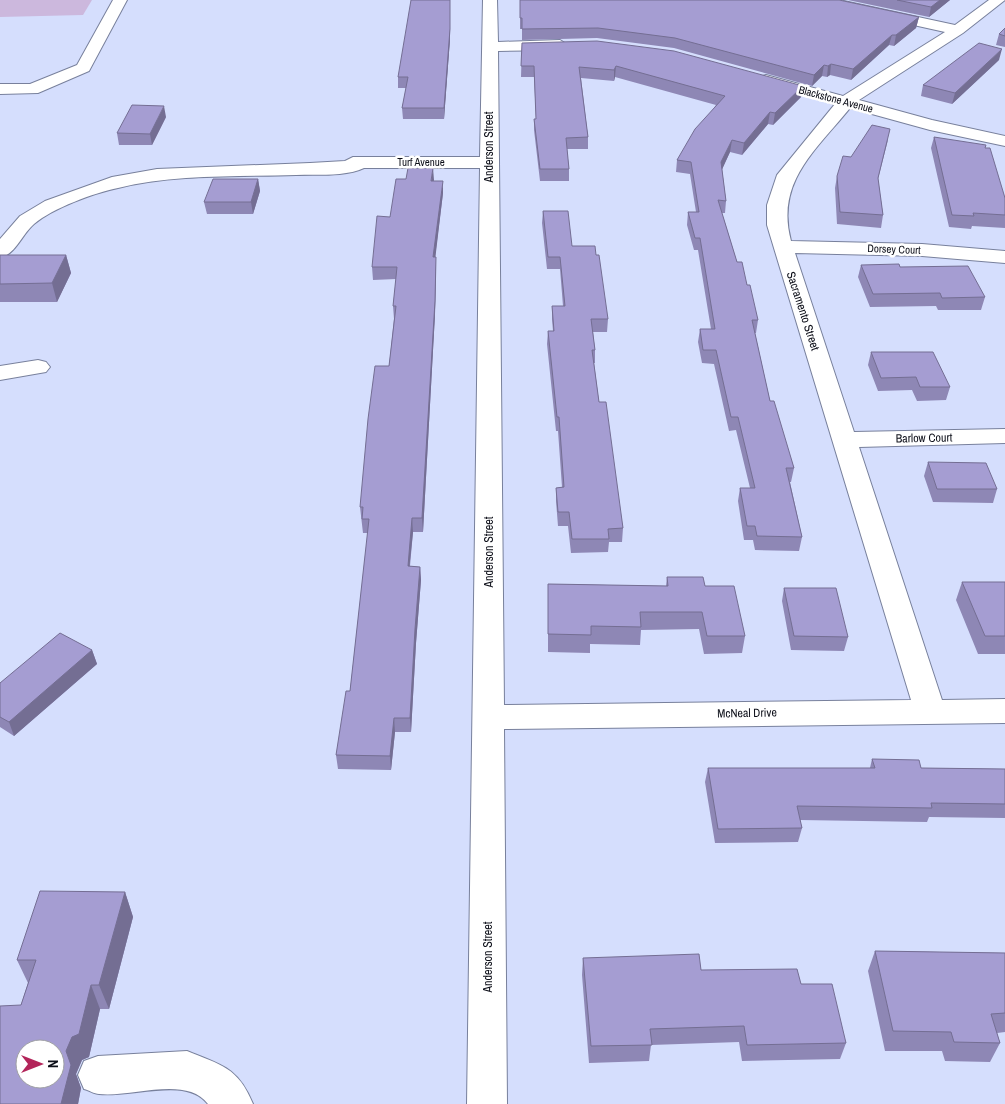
<svg xmlns="http://www.w3.org/2000/svg" width="1005" height="1104" font-family="'Archivo Narrow',sans-serif">
<rect width="100%" height="100%" fill="#d5defd"/>
<!-- green -->
<path fill="#ccb8dd" d="M 0,0 L 92,0 L 83,15 L 0,17 Z"/>
<g fill="none" stroke-linecap="round" stroke-linejoin="round">
<!-- minor casing -->
<g stroke="#78809c" stroke-width="2">
<path id="minor" d="M 113,0 L 127,0 L 89,71 L 38,93 L 0,94 L 0,84 L 30,84 L 77,65 Z
M 483,0 L 497,0 L 498,42 L 560,40 L 568,45 L 560,50 L 498,51 L 504,705 L 911,700 L 767,225 L 767,205 L 777,175 L 835,104 L 760,83 L 758,80 L 760,77 L 766,75 L 843,96 L 945,32 L 819,4 L 812,0 L 839,0 L 955,25 L 989,0 L 1005,0 L 963,33 L 859,100 L 932,120 L 1005,136 L 1005,146 L 930,130 L 850,108 C 816,150 775,182 791,241 L 922,244 L 1005,251 L 1005,263 L 922,256 L 795,253 L 854,432 L 1005,429 L 1005,443 L 859,447 L 942,700 L 1005,699 L 1005,723 L 504,729 L 507,1104 L 467,1104 L 480,168 L 364,168 C 345,177 317,174 296,175 C 237,177 175,174 118,188 C 94,193 53,208 34,224 C 22,234 16,254 0,258 L 0,239 L 20,216 L 45,201 L 112,177 L 157,169 L 310,163 L 345,161 L 353,157 L 480,157 Z
M 38,360 L 46,362 L 50,367 L 46,372 L 0,380 L 0,366 Z
M 187,1051 C 221,1065 238,1067 253,1104 L 208,1104 C 186,1075 131,1098 99,1094 C 94,1094 89,1090 84,1089 L 78,1075 L 84,1061 L 98,1056 Z"/>
</g>
<!-- minor -->
<use href="#minor" fill="#fff" fill-rule="evenodd"/>
</g>
<!-- wall -->
<path fill="#8e87b5" d="M 520,0 L 919,17 L 916,28 L 894,46 L 889,45 L 851,80 L 830,75 L 827,77 L 822,76 L 812,86 L 674,48 L 597,38 L 522,40 L 522,29 L 520,29 Z
M 848,0 L 950,0 L 929,17 Z
M 1005,28 L 1005,47 L 996,45 L 999,34 Z
M 450,39 L 444,119 L 403,119 L 402,108 L 406,88 L 398,88 L 398,77 Z
M 522,43 L 803,86 L 801,97 L 773,125 L 768,124 L 742,155 L 730,152 L 722,169 L 726,201 L 725,213 L 722,213 L 737,262 L 747,285 L 758,320 L 756,333 L 755,333 L 770,401 L 794,468 L 791,482 L 790,482 L 802,537 L 799,551 L 755,550 L 753,540 L 744,540 L 738,501 L 740,488 L 750,488 L 736,430 L 729,431 L 714,364 L 702,363 L 698,342 L 700,329 L 711,329 L 698,250 L 694,250 L 687,225 L 688,212 L 696,212 L 690,174 L 676,172 L 677,160 L 716,105 L 615,77 L 614,81 L 581,78 L 588,137 L 588,149 L 567,149 L 569,169 L 569,181 L 540,181 L 534,130 L 534,119 L 536,119 L 534,77 L 521,77 Z
M 999,60 L 952,104 L 921,96 L 923,85 Z
M 166,117 L 152,145 L 119,145 L 117,133 Z
M 934,137 L 985,148 L 1005,198 L 1005,228 L 972,226 L 971,229 L 949,227 L 931,148 Z
M 888,140 L 878,179 L 883,215 L 881,228 L 837,224 L 835,188 L 837,176 L 851,157 Z
M 258,179 L 260,191 L 253,214 L 207,214 L 204,202 Z
M 434,181 L 443,193 L 435,257 L 436,269 L 435,314 L 423,532 L 413,532 L 410,566 L 420,567 L 421,580 L 416,643 L 411,732 L 395,732 L 391,770 L 338,769 L 336,755 L 350,691 L 368,533 L 363,533 L 360,507 L 389,366 L 394,319 L 393,306 L 396,279 L 373,280 L 372,267 L 390,217 Z
M 543,211 L 572,246 L 608,319 L 607,332 L 593,332 L 595,350 L 595,363 L 594,363 L 599,402 L 623,528 L 622,542 L 609,542 L 608,552 L 571,553 L 568,526 L 558,526 L 556,501 L 556,488 L 562,487 L 558,431 L 556,431 L 547,344 L 548,331 L 553,331 L 552,319 L 552,306 L 563,306 L 560,269 L 547,269 L 542,223 Z
M 0,255 L 66,255 L 71,273 L 57,302 L 0,302 Z
M 861,265 L 900,267 L 985,297 L 981,310 L 938,310 L 936,306 L 870,307 L 858,277 Z
M 871,352 L 950,387 L 946,400 L 917,401 L 912,390 L 878,391 L 868,365 Z
M 928,462 L 997,489 L 993,503 L 933,502 L 924,476 Z
M 667,577 L 705,586 L 745,636 L 742,653 L 704,654 L 699,629 L 641,630 L 640,645 L 590,644 L 590,653 L 548,652 L 548,584 L 666,586 Z
M 962,582 L 1005,582 L 1005,654 L 978,654 L 956,600 Z
M 784,588 L 848,637 L 844,651 L 791,650 L 782,601 Z
M 92,650 L 97,664 L 14,736 L 0,727 L 0,683 Z
M 872,759 L 921,768 L 1005,769 L 1005,818 L 929,817 L 927,822 L 800,820 L 802,828 L 798,842 L 715,843 L 705,782 L 708,768 L 870,768 Z
M 125,892 L 133,917 L 109,1009 L 100,1009 L 89,1057 L 82,1060 L 76,1074 L 81,1088 L 78,1104 L 0,1104 L 21,1005 L 28,983 L 17,960 Z
M 875,951 L 1005,953 L 1005,1032 L 997,1033 L 1000,1043 L 990,1062 L 945,1061 L 942,1051 L 885,1051 L 868,971 Z
M 583,958 L 701,970 L 801,984 L 846,1043 L 840,1059 L 742,1061 L 739,1042 L 651,1045 L 649,1061 L 589,1063 L 582,975 Z"/>
<!-- shaded-wall -->
<path fill="#746e93" d="M 450,0 L 450,39 L 444,119 L 444,108 Z
M 940,0 L 950,0 L 929,17 L 931,7 Z
M 919,17 L 916,28 L 894,46 L 896,35 Z
M 892,35 L 889,45 L 851,80 L 853,69 Z
M 1002,49 L 999,60 L 952,104 L 955,93 Z
M 831,64 L 830,75 L 827,77 L 828,66 Z
M 824,65 L 822,76 L 812,86 L 814,75 Z
M 616,66 L 615,77 L 614,81 L 614,70 Z
M 803,86 L 801,97 L 773,125 L 775,113 Z
M 164,106 L 166,117 L 152,145 L 150,134 Z
M 770,112 L 768,124 L 742,155 L 744,143 Z
M 732,140 L 730,152 L 720,174 L 721,162 Z
M 433,168 L 434,180 L 432,193 L 431,181 Z
M 258,179 L 260,191 L 253,214 L 251,202 Z
M 443,181 L 443,193 L 434,269 L 433,257 Z
M 66,255 L 71,273 L 57,302 L 52,283 Z
M 436,257 L 435,314 L 423,532 L 422,518 Z
M 412,518 L 413,532 L 408,580 L 408,566 Z
M 420,567 L 421,580 L 416,643 L 411,732 L 410,718 L 415,629 Z
M 92,650 L 97,664 L 14,736 L 9,722 Z
M 394,718 L 395,732 L 391,770 L 390,756 Z
M 125,892 L 133,917 L 109,1009 L 99,985 Z
M 91,985 L 100,1009 L 89,1057 L 82,1060 L 76,1074 L 81,1088 L 78,1104 L 61,1104 L 66,1051 Z"/>
<!-- building -->
<path fill="#a59dd2" stroke="#746e93" fill-rule="evenodd" d="M 411,0 L 450,0 L 450,29 L 444,108 L 402,108 L 408,77 L 398,77 Z
M 520,0 L 839,0 L 919,17 L 896,35 L 892,35 L 853,69 L 831,64 L 828,66 L 824,65 L 814,75 L 675,38 L 598,28 L 522,29 L 522,18 L 520,18 Z
M 897,0 L 940,0 L 931,7 Z
M 1005,28 L 1005,36 L 999,34 Z
M 597,41 L 674,51 L 803,86 L 775,113 L 770,112 L 744,143 L 732,140 L 721,162 L 726,201 L 718,200 L 737,262 L 742,262 L 747,285 L 750,285 L 758,320 L 752,320 L 770,401 L 774,401 L 794,468 L 786,468 L 802,537 L 757,536 L 755,526 L 747,526 L 740,488 L 755,488 L 738,417 L 731,417 L 716,350 L 703,350 L 700,329 L 715,329 L 700,238 L 695,238 L 688,212 L 699,212 L 691,162 L 677,160 L 695,129 L 725,96 L 616,66 L 614,70 L 579,67 L 588,137 L 566,138 L 569,169 L 540,169 L 534,119 L 536,119 L 534,66 L 521,66 L 522,43 Z
M 979,43 L 1002,49 L 955,93 L 923,85 Z
M 132,105 L 164,106 L 150,134 L 117,133 Z
M 872,125 L 890,129 L 878,178 L 883,215 L 840,212 L 837,176 L 843,156 L 851,157 Z
M 934,137 L 986,145 L 985,148 L 990,148 L 1005,198 L 1005,215 L 973,213 L 974,216 L 952,215 Z
M 408,168 L 433,168 L 431,181 L 443,181 L 433,257 L 436,257 L 435,301 L 422,518 L 412,518 L 408,566 L 420,567 L 415,629 L 410,718 L 394,718 L 390,756 L 336,755 L 346,691 L 350,691 L 369,519 L 362,519 L 363,507 L 360,507 L 368,419 L 375,366 L 389,366 L 396,306 L 393,306 L 397,267 L 372,267 L 377,216 L 390,217 L 396,179 L 406,179 Z
M 213,179 L 258,179 L 251,202 L 204,202 Z
M 543,211 L 568,211 L 572,246 L 595,246 L 596,255 L 599,255 L 608,319 L 591,319 L 595,350 L 592,350 L 599,402 L 606,402 L 623,528 L 608,529 L 609,539 L 572,539 L 569,512 L 558,512 L 556,488 L 564,487 L 559,417 L 557,417 L 548,331 L 554,331 L 552,306 L 565,306 L 560,257 L 548,257 Z
M 0,255 L 66,255 L 52,283 L 0,284 Z
M 899,264 L 900,267 L 968,266 L 985,297 L 942,298 L 940,293 L 873,294 L 861,265 Z
M 871,352 L 933,352 L 950,387 L 920,387 L 916,377 L 881,378 Z
M 928,462 L 986,463 L 997,489 L 937,489 Z
M 667,577 L 703,577 L 705,586 L 734,586 L 745,636 L 707,636 L 702,612 L 640,612 L 641,627 L 591,626 L 591,635 L 548,634 L 548,584 L 668,586 Z
M 962,582 L 1005,582 L 1005,636 L 985,636 Z
M 784,588 L 836,588 L 848,637 L 794,636 Z
M 60,633 L 92,650 L 9,722 L 0,717 L 0,683 Z
M 872,759 L 919,760 L 921,768 L 1005,769 L 1005,804 L 931,803 L 932,808 L 797,806 L 802,828 L 718,829 L 708,768 L 875,768 Z
M 40,891 L 125,892 L 99,985 L 91,985 L 79,1034 L 72,1037 L 66,1051 L 71,1065 L 61,1104 L 0,1104 L 0,1006 L 21,1005 L 36,960 L 17,960 ZM 25,1049 L 55,1049 L 55,1079 L 25,1079 Z
M 875,951 L 1005,953 L 1005,1013 L 991,1014 L 1000,1043 L 954,1042 L 951,1032 L 893,1031 Z
M 699,954 L 701,970 L 797,969 L 801,984 L 832,984 L 846,1043 L 747,1045 L 744,1026 L 650,1029 L 652,1045 L 591,1046 L 583,958 Z"/>
<g text-anchor="middle" dominant-baseline="central" stroke-width="5" stroke-linejoin="round" paint-order="stroke">
<!-- far-street labels -->
<g font-size="11" fill="#0d0f19" stroke="#fff">
<text transform="translate(836 99) rotate(15)">Blackstone Avenue</text>
<text x="421" y="162">Turf Avenue</text>
<text transform="translate(894 249) rotate(2)">Dorsey Court</text>
</g>
<!-- street labels -->
<g font-size="12" fill="#0d0f19" stroke="#fff">
<text transform="translate(489 147) rotate(-90)">Anderson Street</text>
<text transform="translate(803 311) rotate(72)">Sacramento Street</text>
<text transform="translate(924 438) rotate(-1)">Barlow Court</text>
<text transform="translate(489 552) rotate(-90)">Anderson Street</text>
<text transform="translate(747 713) rotate(-1)">McNeal Drive</text>
<text transform="translate(488 957) rotate(-90)">Anderson Street</text>
</g>
</g>
<!-- north arrow -->
<g transform="translate(40 1064) rotate(90)"><circle r="24" fill="#ffffff" stroke="#9e9fa3"/>
<path d="M0-4L9 19L0 12L-9 19Z" fill="#b3255a"/>
<text y="-8" font-size="14" font-weight="bold" text-anchor="middle" fill="#0d0f19">N</text>
</g>
</svg>
